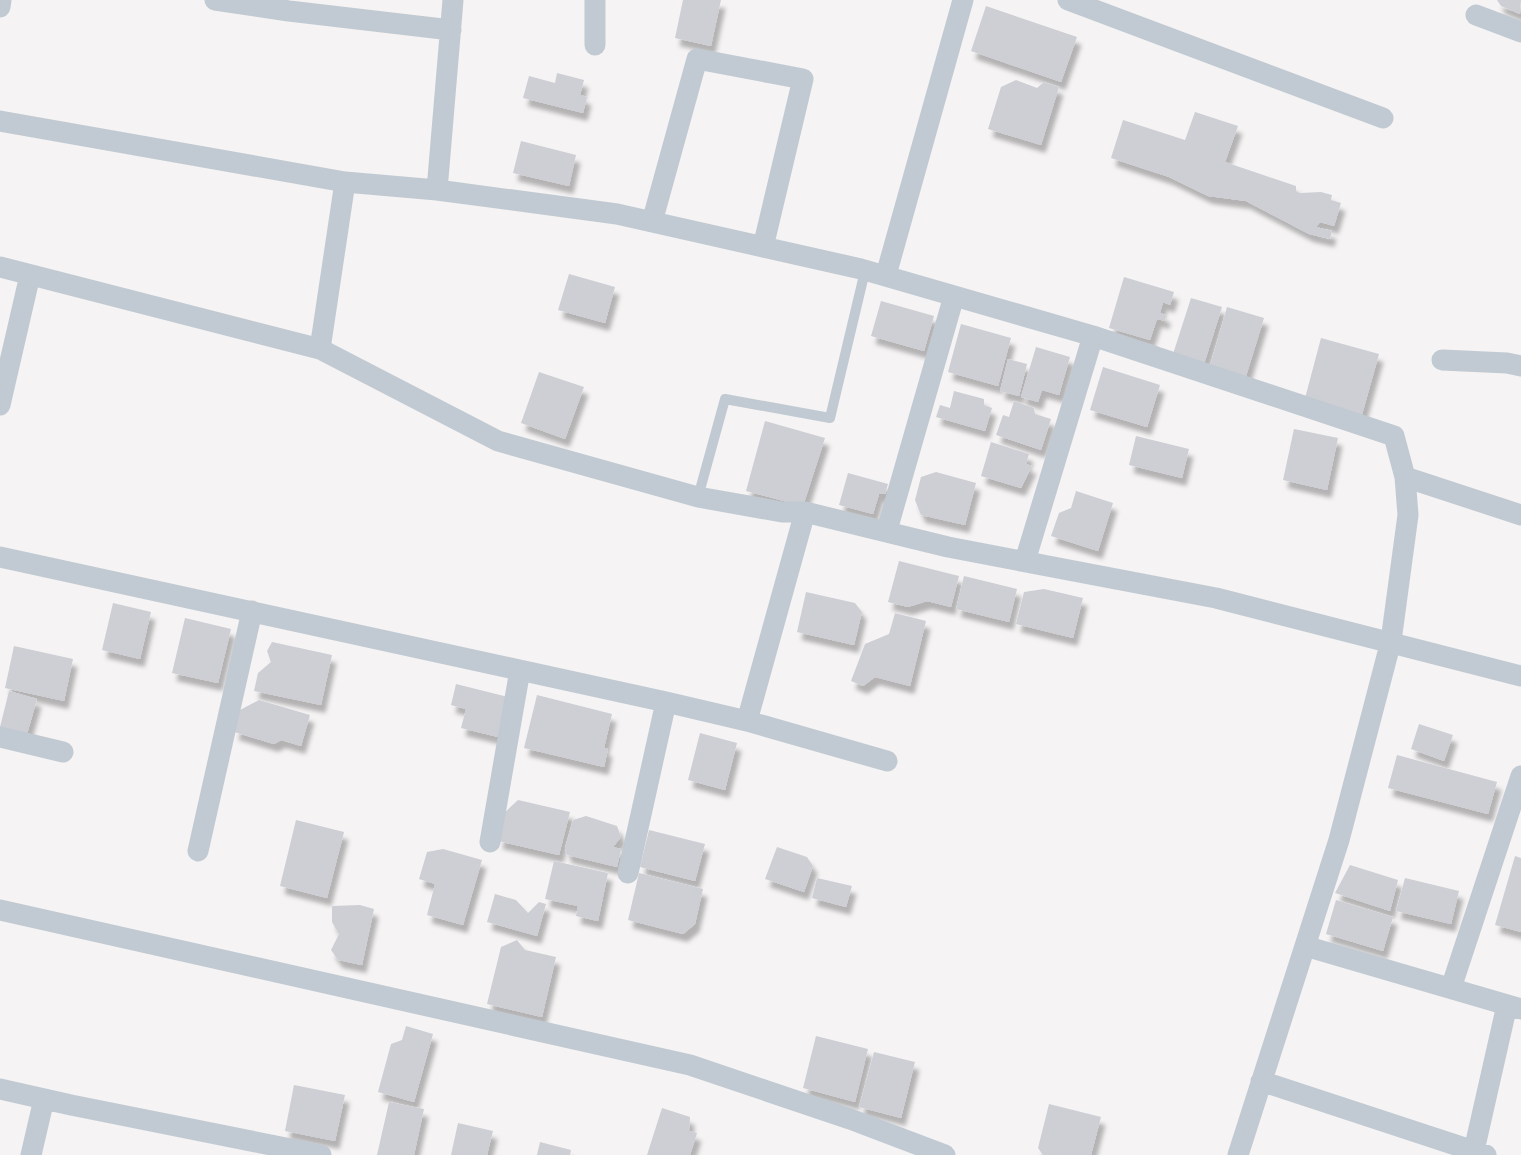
<svg xmlns="http://www.w3.org/2000/svg" width="1521" height="1155" font-family="'DM Sans',sans-serif">
<defs>
<filter id="shadow"><feDropShadow dx="4.5" dy="8" stdDeviation="2" flood-color="#0004"/></filter>
</defs>
<rect width="100%" height="100%" fill="#f5f3f3"/>
<!-- building -->
<path fill="#cdcfd5" filter="url(#shadow)" d="M 683,0 L 721,0 L 711,46 L 675,38 Z
M 1497,0 L 1521,0 L 1520,14 L 1501,6 Z
M 986,6 L 1077,37 L 1061,82 L 971,51 Z
M 557,73 L 584,80 L 580,95 L 587,97 L 583,113 L 523,98 L 529,76 L 555,83 Z
M 1016,80 L 1037,88 L 1044,82 L 1059,87 L 1041,145 L 988,129 L 1001,87 Z
M 1195,112 L 1238,126 L 1225,162 L 1296,186 L 1296,191 L 1300,193 L 1321,192 L 1332,195 L 1331,200 L 1341,203 L 1334,226 L 1320,222 L 1316,227 L 1332,231 L 1330,239 L 1309,234 L 1246,201 L 1208,196 L 1169,177 L 1111,158 L 1123,120 L 1185,140 Z
M 521,141 L 576,155 L 569,186 L 513,173 Z
M 569,274 L 615,287 L 605,323 L 558,310 Z
M 1124,277 L 1174,292 L 1170,305 L 1163,302 L 1160,313 L 1166,315 L 1165,321 L 1157,319 L 1150,340 L 1109,328 Z
M 1191,298 L 1222,307 L 1204,364 L 1173,354 Z
M 881,301 L 934,316 L 924,351 L 871,336 Z
M 1227,307 L 1264,318 L 1246,376 L 1210,366 Z
M 961,324 L 1011,338 L 998,386 L 948,372 Z
M 1321,338 L 1379,354 L 1361,418 L 1304,402 Z
M 1036,347 L 1070,357 L 1059,395 L 1042,390 L 1038,402 L 1021,397 Z
M 1008,359 L 1027,364 L 1019,396 L 1000,391 Z
M 1103,367 L 1160,385 L 1147,427 L 1090,410 Z
M 539,372 L 584,387 L 565,439 L 521,423 Z
M 954,391 L 984,399 L 984,405 L 992,408 L 985,431 L 936,417 L 940,405 L 950,408 Z
M 1014,401 L 1034,408 L 1035,414 L 1051,419 L 1041,450 L 996,435 L 1003,415 L 1009,417 Z
M 765,421 L 825,438 L 803,506 L 746,491 Z
M 1294,429 L 1338,438 L 1327,490 L 1283,480 Z
M 1136,436 L 1189,449 L 1182,478 L 1129,465 Z
M 991,442 L 1029,454 L 1026,464 L 1032,466 L 1021,488 L 981,476 Z
M 936,472 L 976,483 L 965,525 L 921,515 L 915,500 L 921,477 Z
M 848,473 L 888,484 L 885,494 L 879,494 L 873,514 L 839,505 Z
M 1076,491 L 1113,503 L 1098,551 L 1051,536 L 1059,513 L 1071,508 Z
M 899,561 L 959,576 L 951,607 L 927,601 L 908,607 L 888,602 Z
M 964,576 L 1017,589 L 1009,622 L 956,609 Z
M 1044,589 L 1083,598 L 1073,638 L 1016,624 L 1024,592 Z
M 806,592 L 855,603 L 862,612 L 854,645 L 797,632 Z
M 113,603 L 151,612 L 140,659 L 102,650 Z
M 895,613 L 926,621 L 910,686 L 875,677 L 863,686 L 851,681 L 865,644 L 889,634 Z
M 185,618 L 231,629 L 218,683 L 172,673 Z
M 272,642 L 332,655 L 321,705 L 254,691 L 258,673 L 271,662 L 267,651 Z
M 14,646 L 73,659 L 64,701 L 5,688 Z
M 456,684 L 508,697 L 498,737 L 461,728 L 466,709 L 451,705 Z
M 9,691 L 37,699 L 27,734 L 0,727 Z
M 537,695 L 612,714 L 604,748 L 608,749 L 604,767 L 524,748 Z
M 259,700 L 310,715 L 301,746 L 281,740 L 274,744 L 234,732 L 240,710 Z
M 1419,724 L 1453,735 L 1444,761 L 1411,749 Z
M 700,733 L 737,743 L 725,790 L 688,780 Z
M 1397,755 L 1497,782 L 1488,814 L 1388,788 Z
M 518,800 L 570,812 L 559,855 L 498,841 L 504,813 Z
M 586,816 L 617,826 L 621,837 L 613,847 L 621,849 L 617,867 L 567,855 L 565,848 L 573,820 Z
M 296,820 L 344,832 L 327,898 L 280,886 Z
M 649,830 L 705,844 L 695,881 L 640,867 Z
M 777,847 L 807,857 L 813,866 L 804,892 L 765,879 Z
M 443,849 L 482,860 L 463,925 L 427,915 L 435,884 L 419,879 L 427,852 Z
M 1515,856 L 1521,858 L 1521,932 L 1495,925 Z
M 554,861 L 608,873 L 598,921 L 576,916 L 578,906 L 545,899 Z
M 1350,865 L 1398,880 L 1390,911 L 1335,893 Z
M 639,873 L 703,889 L 695,924 L 683,934 L 628,920 Z
M 817,878 L 852,886 L 846,907 L 812,898 Z
M 1405,878 L 1459,891 L 1451,924 L 1396,911 Z
M 495,894 L 516,900 L 528,913 L 539,902 L 546,904 L 537,936 L 487,922 Z
M 1336,900 L 1393,917 L 1383,951 L 1326,934 Z
M 360,905 L 374,909 L 362,965 L 338,960 L 331,950 L 339,934 L 332,922 L 332,906 Z
M 517,940 L 525,950 L 556,957 L 542,1017 L 487,1004 L 501,947 Z
M 406,1026 L 433,1034 L 414,1102 L 378,1092 L 391,1044 L 402,1040 Z
M 816,1036 L 868,1049 L 855,1102 L 803,1088 Z
M 874,1052 L 915,1062 L 901,1118 L 859,1107 Z
M 294,1085 L 345,1095 L 335,1141 L 285,1131 Z
M 389,1102 L 424,1109 L 414,1155 L 377,1155 Z
M 1049,1104 L 1101,1117 L 1091,1155 L 1043,1155 L 1038,1148 Z
M 662,1108 L 690,1117 L 689,1131 L 697,1133 L 690,1155 L 647,1155 Z
M 458,1123 L 493,1131 L 487,1155 L 451,1155 Z
M 540,1142 L 571,1150 L 570,1155 L 537,1155 Z"/>
<g fill="none" stroke-linecap="round" stroke-linejoin="round">
<!-- service -->
<path stroke="#c1cad2" stroke-width="10" d="M 698,497 L 725,399 L 830,418 L 865,271"/>
<!-- minor -->
<path stroke="#c1cad2" stroke-width="21" d="M 215,0 L 289,11 L 451,30
M 1068,0 L 1383,118
M 0,7 L 1,0
M 1476,15 L 1521,32
M 595,45 L 595,0
M 0,121 L 345,182
M 437,190 L 453,0
M 652,222 L 697,59 L 803,79 L 763,247
M 0,267 L 320,349 L 345,182 L 437,190 L 617,214 L 861,269 L 1093,336 L 1394,436 L 1405,477 L 1408,515 L 1391,641 L 1339,840 L 1238,1155
M 886,275 L 963,0
M 320,349 L 498,441 L 698,497 L 782,512 L 805,512 L 948,547 L 1216,598 L 1521,676
M 1442,360 L 1507,363 L 1521,366
M 0,405 L 30,275
M 1405,477 L 1521,515
M 887,530 L 954,296
M 0,557 L 666,702 L 747,721 L 887,761
M 1025,561 L 1093,336
M 747,721 L 805,512
M 0,737 L 63,752
M 490,842 L 520,670
M 198,851 L 252,611
M 628,873 L 666,702
M 0,910 L 690,1065 L 850,1119 L 945,1155
M 1305,946 L 1521,1009
M 1451,988 L 1521,776
M 1261,1081 L 1486,1155
M 0,1089 L 71,1105 L 321,1155
M 31,1155 L 44,1099
M 1473,1155 L 1507,1005"/>
</g>
</svg>
